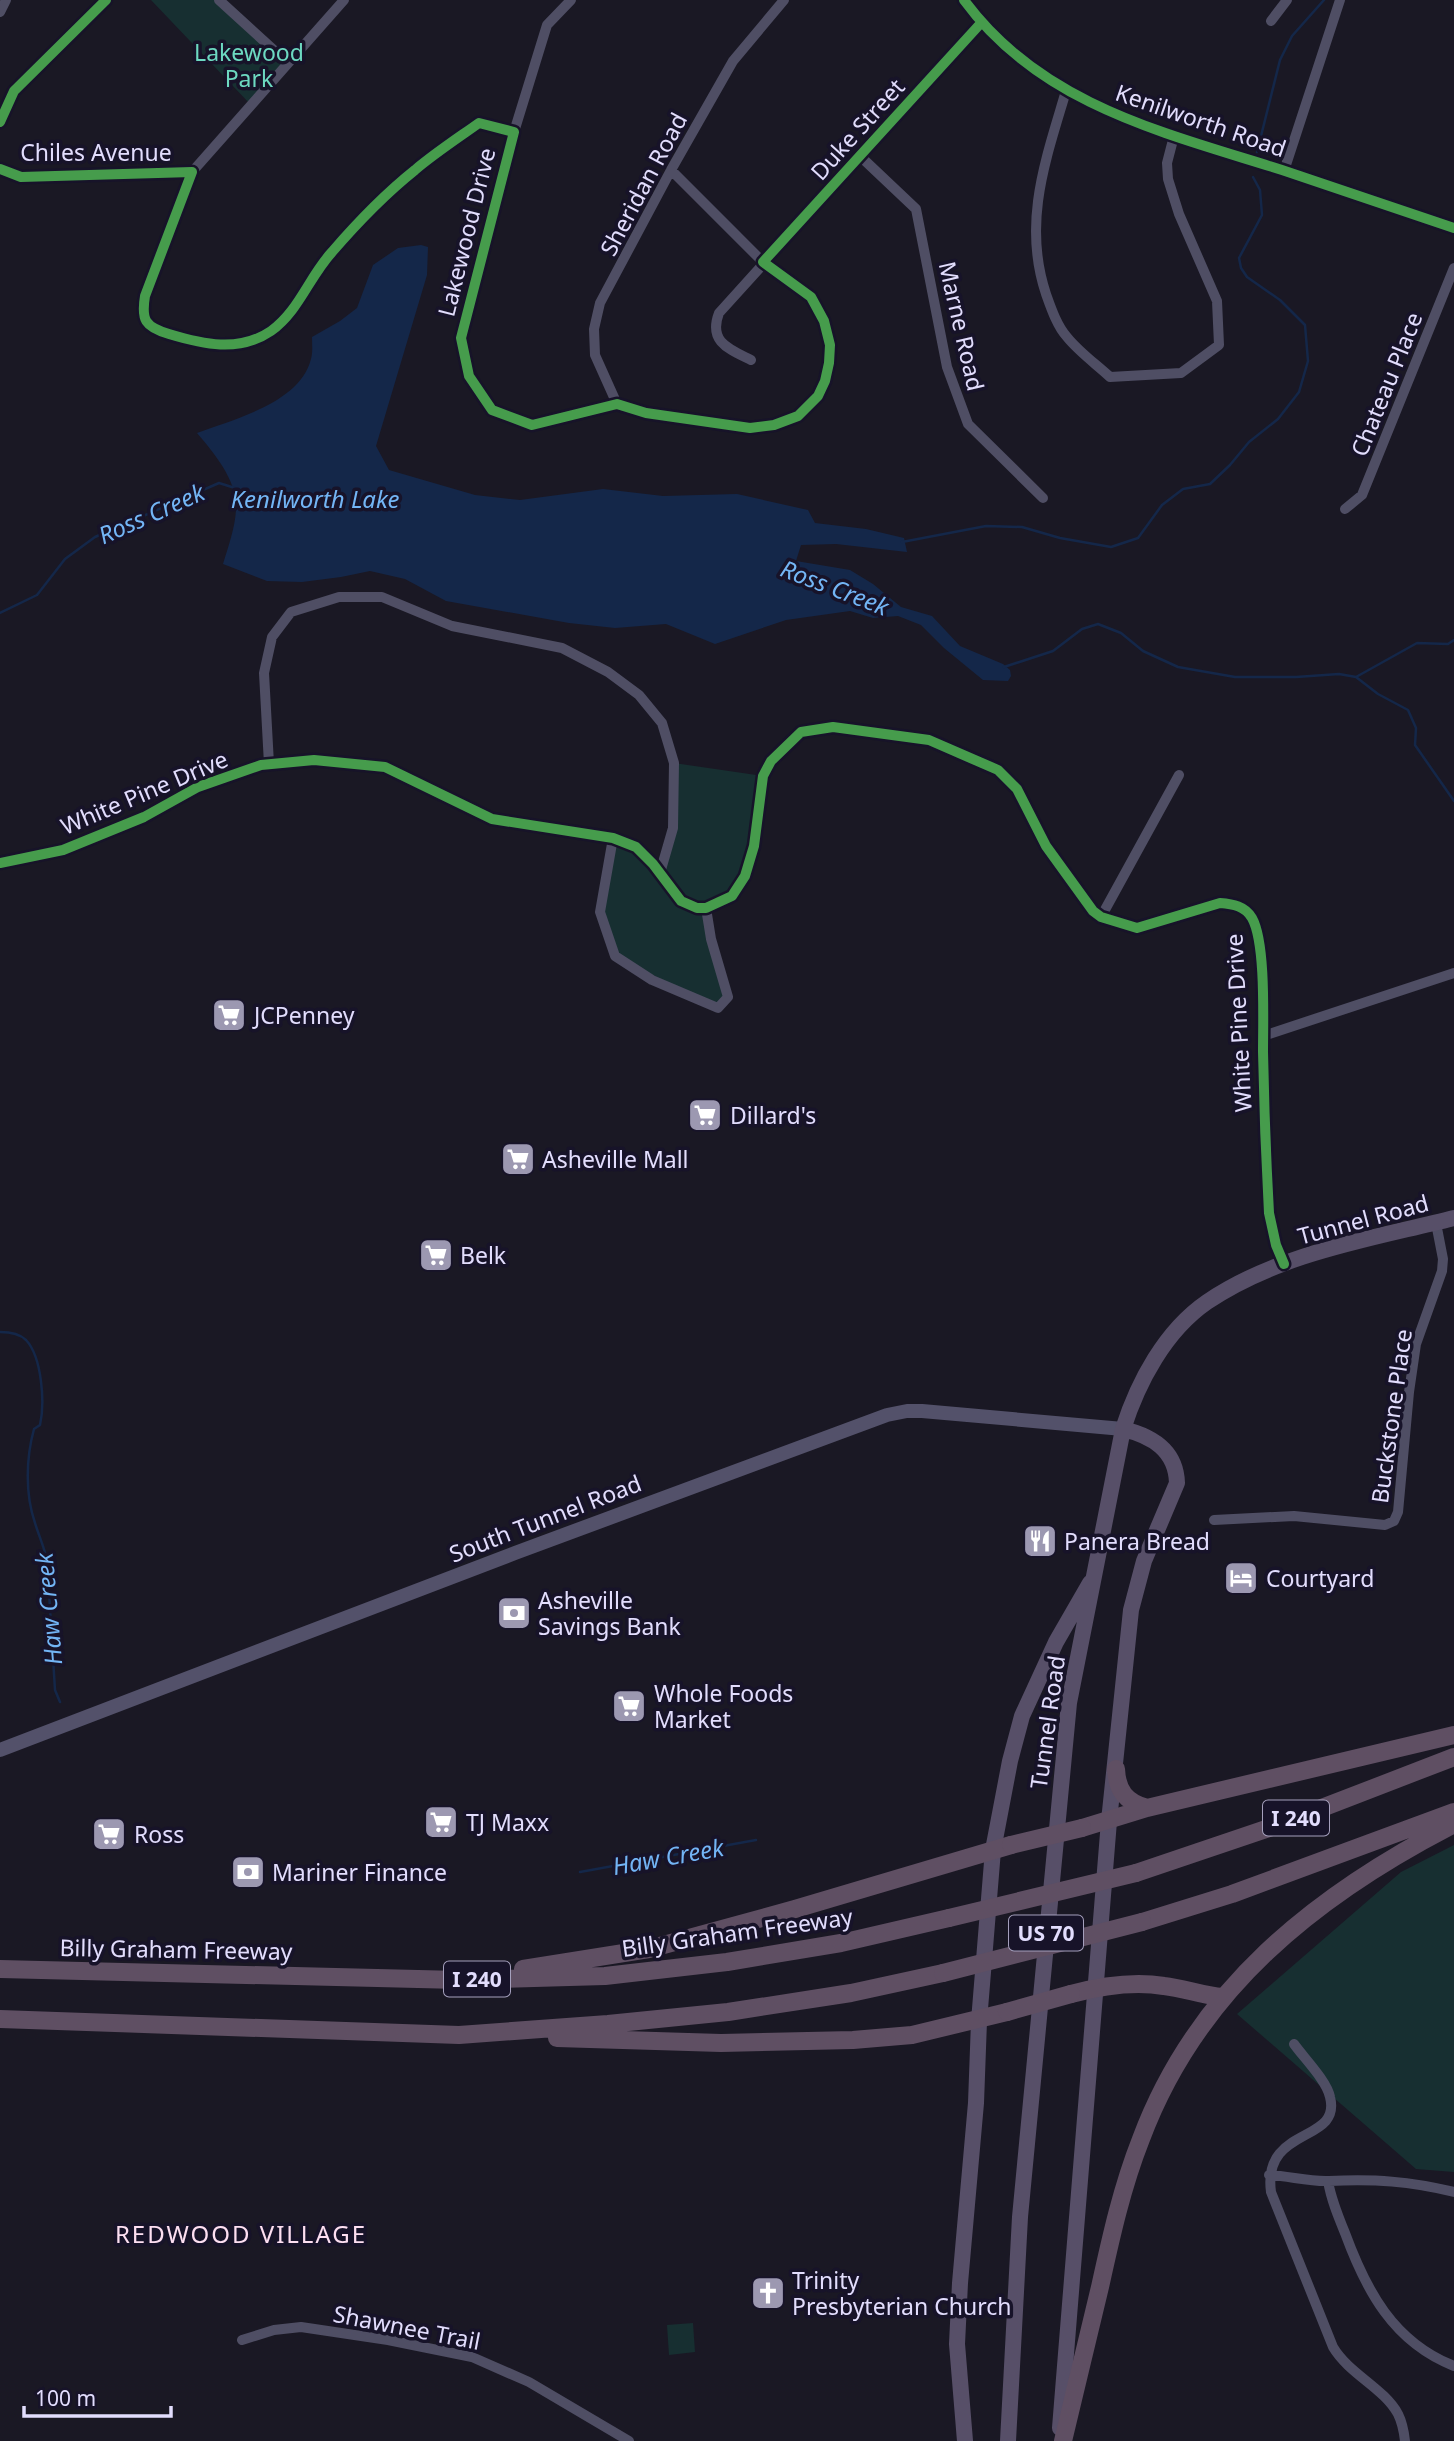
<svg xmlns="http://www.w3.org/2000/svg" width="1454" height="2441" font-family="'Noto Sans',sans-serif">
<rect width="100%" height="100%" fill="#1a1824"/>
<!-- green -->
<path fill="#172f31" d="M 151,0 L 219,0 L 288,63 L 251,105 Z
M 674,763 L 763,776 L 754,846 L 732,896 L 706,909 L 728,997 L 718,1008 L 615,956 L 600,912 L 613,838 L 636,847 L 659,873 L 673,828 Z
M 1454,1845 L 1454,2172 L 1416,2169 L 1237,2014 L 1401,1872 Z
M 693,2323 L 695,2352 L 669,2355 L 667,2325 Z"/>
<!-- water -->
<path fill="#142749" d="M 421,245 L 428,247 L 427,275 L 376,446 L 389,470 L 475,495 L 520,500 L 603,489 L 663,496 L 737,494 L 808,510 L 815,523 L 866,529 L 904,538 L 907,552 L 836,544 L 801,545 L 796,561 L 850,570 L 873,584 L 901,607 L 932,616 L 960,646 L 1003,664 L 1010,670 L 1011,676 L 1008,681 L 983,680 L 944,648 L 921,625 L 898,616 L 873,618 L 850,611 L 786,620 L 715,644 L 666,624 L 615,628 L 569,623 L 446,601 L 405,579 L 370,571 L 341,577 L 302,582 L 267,581 L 223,564 C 228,547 235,528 236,510 C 238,481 214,453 197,433 C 234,419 300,403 311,359 C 313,352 312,344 312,337 L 340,321 L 357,308 L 373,265 L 398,248 Z"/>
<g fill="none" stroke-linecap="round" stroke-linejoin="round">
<!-- stream -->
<path stroke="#142749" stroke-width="2.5" d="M 1257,152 L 1280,60 L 1292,36 L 1324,0
M 902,542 L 986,526 L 1022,527 L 1060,538 L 1111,547 L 1138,538 L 1162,505 L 1183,489 L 1210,484 L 1230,465 L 1249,442 L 1278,419 L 1299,392 L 1308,361 L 1305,325 L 1280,300 L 1247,277 L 1241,268 L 1239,258 L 1262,215 L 1260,190 L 1253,177
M 0,613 L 37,595 L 65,559 L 95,537 L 219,483 L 235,488
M 1004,667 L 1053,651 L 1082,629 L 1098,624 L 1121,633 L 1143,651 L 1178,667 L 1235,677 L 1296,677 L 1339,674 L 1356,677 L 1378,694 L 1408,710 L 1416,728 L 1415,745 L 1454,801
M 1356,677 L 1417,643 L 1448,644 L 1454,640
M 0,1332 C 9,1332 19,1333 26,1340 C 42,1357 45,1403 40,1425 L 34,1429 C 26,1458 25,1494 35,1523 C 39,1536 44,1547 47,1560 L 55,1690 L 60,1702
M 580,1872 L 756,1840"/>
<!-- minor -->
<path stroke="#4f4e64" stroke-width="10" d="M 219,0 L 288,63
M 344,0 L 192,172 L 145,296 C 141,320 145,327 169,334 C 202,344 239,353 271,331 C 299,311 309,277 332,252 C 357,223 385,194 415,170 C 435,153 458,138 479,123 L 514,132
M 571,0 L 547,25 L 514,132 L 461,338 L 469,376 L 492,410 L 532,425 L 617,404
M 0,12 L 6,0
M 1271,21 L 1287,0
M 1066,91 C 1046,159 1022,222 1046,294 C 1051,308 1057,326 1067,337 C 1079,352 1096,364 1110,377 L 1181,373 L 1219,345 L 1217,301 L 1179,214 L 1168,179 L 1167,163 L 1174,136
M 0,122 L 14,91 L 106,0
M 860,156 L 916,209 L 947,367 L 968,424 L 1043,498
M 0,169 L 21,177 L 192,172
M 1284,171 L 1340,0
M 751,360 C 729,349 708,342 719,313 L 981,23
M 617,404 L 646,413 L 750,428 L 774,425 L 798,416 L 818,396 L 829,363 L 830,345 L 824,321 L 811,297 L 763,262 L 671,170
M 617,404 L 595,355 L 594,329 L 600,303 L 671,170 L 733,61 L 784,0
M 1345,509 L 1362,495 L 1454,268
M 269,764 L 264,673 L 272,637 L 291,612 L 339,597 L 382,597 L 452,626 L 562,648 L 608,672 L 639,695 L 662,723 L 674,763 L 673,828 L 660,873
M 613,838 L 600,912 L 615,956 L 652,980 L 718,1008 L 728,997 L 711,939 L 706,908
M 0,863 L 63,850 L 144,817 L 198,787 L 261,765 L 314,760 L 385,767 L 492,819 L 613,838 L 636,847 L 653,864 L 681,901 L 697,908 L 706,908 L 732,896 L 745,876 L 754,846 L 763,776 L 771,761 L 801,732 L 833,727 L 929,740 L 998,770 L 1017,789 L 1046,846 L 1093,911 L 1101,917 L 1137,928 L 1220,903 C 1233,904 1245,906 1252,918 C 1266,943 1263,1021 1263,1052 C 1264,1105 1266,1159 1269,1213 L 1276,1245 L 1284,1264
M 1101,917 L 1179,775
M 1263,1036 L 1454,973
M 1214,1520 L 1294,1516 L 1385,1525 L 1394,1521 L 1398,1512 L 1409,1392 L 1416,1344 L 1442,1271 L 1443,1259 L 1436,1223
M 1294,2044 C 1304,2058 1327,2081 1330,2097 C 1342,2144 1262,2125 1271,2192 L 1333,2347 C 1349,2374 1384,2388 1398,2414 C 1402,2422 1404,2432 1405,2441
M 1269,2175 C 1289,2176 1310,2182 1329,2181 C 1375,2179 1409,2181 1454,2192
M 1328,2181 C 1331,2199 1338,2216 1345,2233 C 1366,2290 1393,2342 1454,2366
M 242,2340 L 274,2330 L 301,2327 L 388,2340 L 472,2357 L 529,2382 L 629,2441"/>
<!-- tertiary -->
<path stroke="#4f4e64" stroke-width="12" d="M 964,0 C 1041,105 1165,133 1282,170 C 1340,189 1397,209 1454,228"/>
<!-- secondary -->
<path stroke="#53516a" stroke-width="14" d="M 0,1750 L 515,1553 L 887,1415 L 907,1411 L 922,1411 L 1123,1429"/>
<!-- primary -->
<path stroke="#574f68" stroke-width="16" d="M 1060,2428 L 1109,1821 L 1131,1610 L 1144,1561 L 1177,1483 C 1176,1450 1152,1436 1123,1429
M 965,2441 L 957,2344 L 960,2283 L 976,2103 L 979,2021 L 993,1850 L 1010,1761 L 1022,1716 L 1056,1642 L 1090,1583
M 1008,2441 L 1020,2217 L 1069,1703 L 1123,1429 C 1138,1382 1165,1331 1207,1302 C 1279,1253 1371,1239 1454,1218"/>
<!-- motorway -->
<path stroke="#5f4f63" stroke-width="18" d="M 1116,1769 C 1117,1791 1126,1802 1147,1808
M 1082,1828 L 1147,1808 L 1454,1735
M 1136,1873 L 1275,1826 L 1454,1757
M 1142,1922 L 1232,1894 L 1454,1812
M 0,1969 L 459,1980 L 605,1976 L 727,1962 L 841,1943 L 949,1918
M 523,1969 L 649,1949 L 795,1909 L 1011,1845
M 1071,1994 C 1101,1986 1133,1981 1164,1986 C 1184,1988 1203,1996 1223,1997
M 0,2019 L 459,2035 L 608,2024 L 728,2012 L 851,1993 L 943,1973
M 557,2038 L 721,2043 L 853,2040 L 912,2035 L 1007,2012
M 1063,2441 C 1075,2390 1088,2338 1100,2287 C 1111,2237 1122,2187 1141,2139 C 1197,1989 1316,1895 1454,1824"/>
<!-- motorway-bridge -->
<path stroke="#5f4f63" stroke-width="18" d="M 1011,1845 L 1082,1828
M 949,1918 L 1136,1873
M 943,1973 L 1142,1922
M 1007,2012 L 1071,1994"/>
<!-- cycleway casing -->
<g stroke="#171329" stroke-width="15">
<path id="cycleway" d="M 964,0 C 1041,105 1165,133 1282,170 C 1340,189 1397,209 1454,228
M 0,122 L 14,91 L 106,0
M 0,169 L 21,177 L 192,172 L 145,296 C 141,320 145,327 169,334 C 202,344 239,353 271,331 C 299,311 309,277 332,252 C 357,223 385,194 415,170 C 435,153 458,138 479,123 L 514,132 L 461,338 L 469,376 L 492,410 L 532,425 L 617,404 L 646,413 L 750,428 L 774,425 L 798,416 L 818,396 L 825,381 L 829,363 L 830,345 L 824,321 L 811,297 L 763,262 L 981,23
M 0,863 L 63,850 L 144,817 L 198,787 L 261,765 L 314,760 L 385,767 L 492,819 L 613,838 L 636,847 L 653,864 L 681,901 L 697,908 L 706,908 L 732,896 L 745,876 L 754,846 L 763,776 L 771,761 L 801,732 L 833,727 L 929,740 L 998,770 L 1017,789 L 1046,846 L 1093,911 L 1101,917 L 1137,928 L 1220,903 C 1233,904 1245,906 1252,918 C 1266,943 1263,1021 1263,1052 C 1264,1105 1266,1159 1269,1213 L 1276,1245 L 1284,1264"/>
</g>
<!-- cycleway -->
<use href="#cycleway" stroke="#469c4c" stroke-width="10"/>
</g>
<!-- icons -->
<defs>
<g id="supermarket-square" transform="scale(1.75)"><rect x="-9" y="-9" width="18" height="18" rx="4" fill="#9c98b1" stroke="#171329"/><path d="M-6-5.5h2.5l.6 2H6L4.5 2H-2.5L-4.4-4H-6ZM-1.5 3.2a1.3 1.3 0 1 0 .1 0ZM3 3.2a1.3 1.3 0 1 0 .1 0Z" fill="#fff"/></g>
<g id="restaurant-square" transform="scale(1.75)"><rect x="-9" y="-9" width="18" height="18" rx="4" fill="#9c98b1" stroke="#171329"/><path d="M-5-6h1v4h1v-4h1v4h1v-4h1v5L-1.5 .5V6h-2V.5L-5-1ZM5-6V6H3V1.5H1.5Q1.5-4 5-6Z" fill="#fff"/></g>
<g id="hotel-square" transform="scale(1.75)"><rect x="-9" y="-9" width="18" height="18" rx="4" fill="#9c98b1" stroke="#171329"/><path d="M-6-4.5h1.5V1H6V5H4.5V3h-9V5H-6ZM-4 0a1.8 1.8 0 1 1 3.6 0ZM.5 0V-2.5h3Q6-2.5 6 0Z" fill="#fff"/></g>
<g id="bank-square" transform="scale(1.75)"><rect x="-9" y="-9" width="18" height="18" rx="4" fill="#9c98b1" stroke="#171329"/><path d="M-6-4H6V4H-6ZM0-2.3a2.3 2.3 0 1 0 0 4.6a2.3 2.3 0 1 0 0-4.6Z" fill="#fff"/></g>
<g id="church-square" transform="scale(1.75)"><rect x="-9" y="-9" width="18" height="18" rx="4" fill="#9c98b1" stroke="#171329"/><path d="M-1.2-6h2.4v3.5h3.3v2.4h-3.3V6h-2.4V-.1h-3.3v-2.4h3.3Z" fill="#fff"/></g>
</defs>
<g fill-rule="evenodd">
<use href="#supermarket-square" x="229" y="1015"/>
<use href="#supermarket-square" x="705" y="1115"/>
<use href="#supermarket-square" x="518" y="1159"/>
<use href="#supermarket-square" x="436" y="1255"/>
<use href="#restaurant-square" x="1040" y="1541"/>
<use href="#hotel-square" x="1241" y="1578"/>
<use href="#bank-square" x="514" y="1613"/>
<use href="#supermarket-square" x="629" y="1706"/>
<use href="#supermarket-square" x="441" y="1822"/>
<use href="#supermarket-square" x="109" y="1834"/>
<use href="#bank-square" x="248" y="1872"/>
<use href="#church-square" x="768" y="2293"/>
</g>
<g text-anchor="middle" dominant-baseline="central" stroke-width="7" stroke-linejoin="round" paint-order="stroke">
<!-- shield labels -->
<g fill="#171329" stroke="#a5a0bd" stroke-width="2">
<rect x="1263" y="1800.5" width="66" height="35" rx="5"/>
<rect x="1009" y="1915.5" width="74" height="35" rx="5"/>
<rect x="444" y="1961.5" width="66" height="35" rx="5"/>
</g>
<g font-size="21" font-weight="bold" fill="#e2ddfd">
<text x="1296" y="1818">I 240</text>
<text x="1046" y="1933">US 70</text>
<text x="477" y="1979">I 240</text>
</g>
<!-- park labels -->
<g font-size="23" fill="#6dd9c1" stroke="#171329">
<text x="249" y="52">Lakewood<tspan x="249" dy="26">Park</tspan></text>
</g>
<!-- street labels -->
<g font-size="23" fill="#e2ddfd" stroke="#171329">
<text transform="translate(1201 120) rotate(19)">Kenilworth Road</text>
<text transform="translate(857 129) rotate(-48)">Duke Street</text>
<text x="96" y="152">Chiles Avenue</text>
<text transform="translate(643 184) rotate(-62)">Sheridan Road</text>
<text transform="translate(466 232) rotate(-76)">Lakewood Drive</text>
<text transform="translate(962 326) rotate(77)">Marne Road</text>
<text transform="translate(1386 384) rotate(-68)">Chateau Place</text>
<text transform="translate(144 792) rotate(-23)">White Pine Drive</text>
<text transform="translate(1238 1023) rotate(-93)">White Pine Drive</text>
<text transform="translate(1363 1219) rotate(-15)">Tunnel Road</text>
<text transform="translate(1391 1416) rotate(-82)">Buckstone Place</text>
<text transform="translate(545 1518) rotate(-21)">South Tunnel Road</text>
<text transform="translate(1047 1722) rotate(-82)">Tunnel Road</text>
<text transform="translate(737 1932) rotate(-8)">Billy Graham Freeway</text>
<text transform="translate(176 1949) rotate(1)">Billy Graham Freeway</text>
<text transform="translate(407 2327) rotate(11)">Shawnee Trail</text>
</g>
<!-- poi labels -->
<g font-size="23" fill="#e2ddfd" stroke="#171329" text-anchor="start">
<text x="254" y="1015">JCPenney</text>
<text x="730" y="1115">Dillard's</text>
<text x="542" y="1159">Asheville Mall</text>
<text x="460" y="1255">Belk</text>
<text x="1064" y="1541">Panera Bread</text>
<text x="1266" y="1578">Courtyard</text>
<text x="538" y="1600">Asheville<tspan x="538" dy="26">Savings Bank</tspan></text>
<text x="654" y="1693">Whole Foods<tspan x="654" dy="26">Market</tspan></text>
<text x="466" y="1822">TJ Maxx</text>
<text x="134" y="1834">Ross</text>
<text x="272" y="1872">Mariner Finance</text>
<text x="792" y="2280">Trinity<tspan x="792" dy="26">Presbyterian Church</tspan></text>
</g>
<!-- water labels -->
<g font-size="24" font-style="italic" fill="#73b5f5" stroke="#171329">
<text x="315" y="498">Kenilworth Lake</text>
<text transform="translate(151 513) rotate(-24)">Ross Creek</text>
<text transform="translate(835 587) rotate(21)">Ross Creek</text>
<text transform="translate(48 1609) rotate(-95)">Haw Creek</text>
<text transform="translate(668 1856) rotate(-10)">Haw Creek</text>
</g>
<!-- neighbourhood labels -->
<g font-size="24" letter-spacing="2" fill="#fddff1" stroke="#171329">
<text x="241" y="2233">REDWOOD VILLAGE</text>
</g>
</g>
<!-- scale -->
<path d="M24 2406v10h147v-10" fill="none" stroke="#e2ddfd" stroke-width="3.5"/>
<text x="35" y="2406" font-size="21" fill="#e2ddfd" stroke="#171329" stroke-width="5" paint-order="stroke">100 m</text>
</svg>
